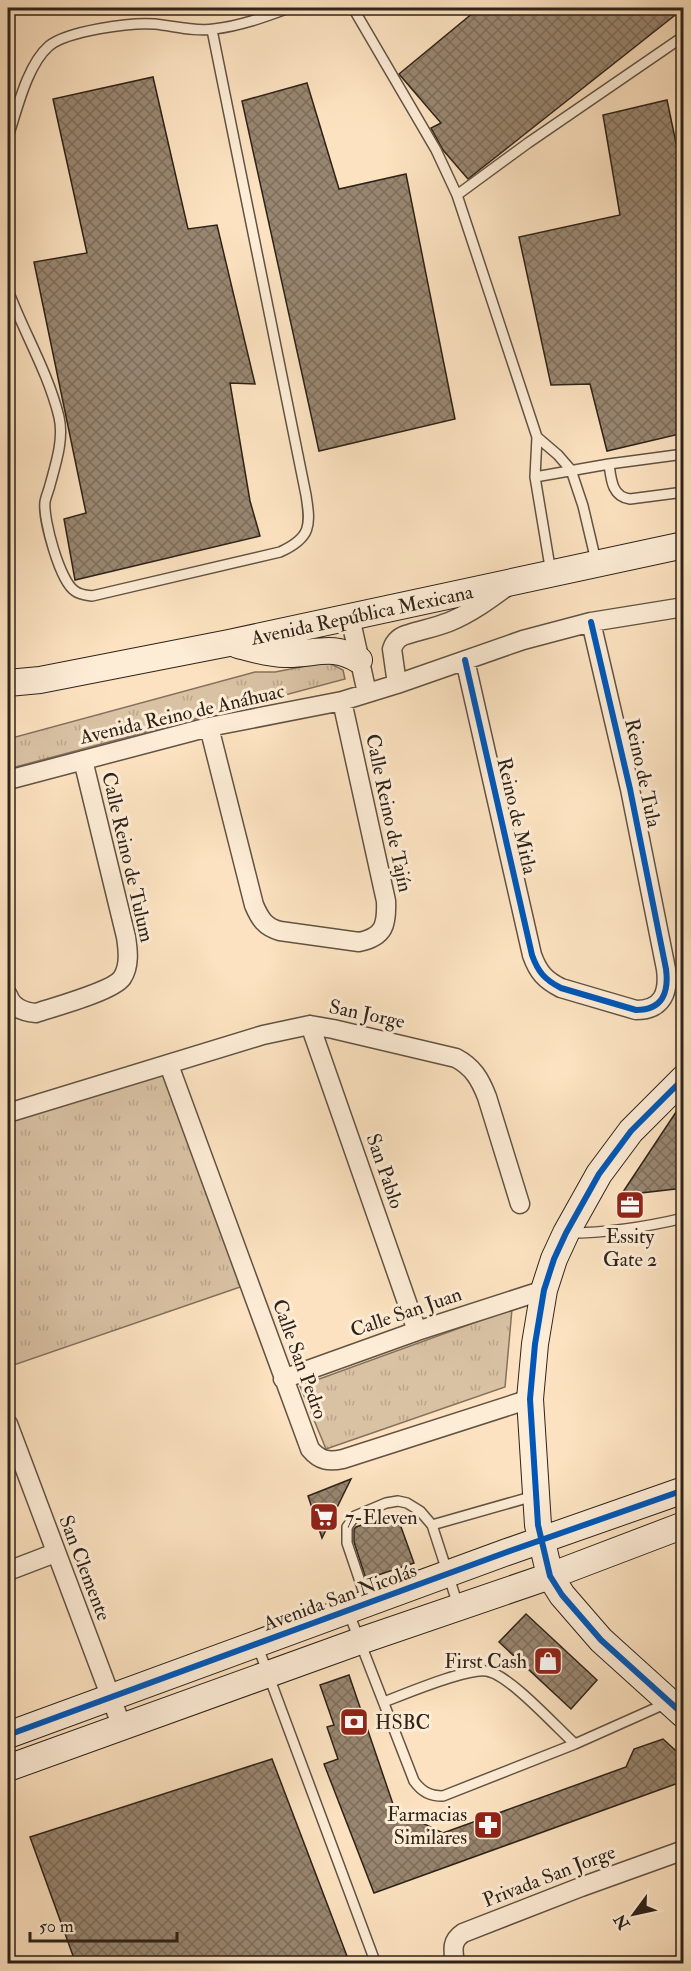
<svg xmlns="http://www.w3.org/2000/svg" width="691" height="1971" font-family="'IM FELL Double Pica',serif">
<defs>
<pattern id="grass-tufts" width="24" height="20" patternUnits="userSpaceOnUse" patternTransform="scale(1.5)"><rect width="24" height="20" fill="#d9c2a4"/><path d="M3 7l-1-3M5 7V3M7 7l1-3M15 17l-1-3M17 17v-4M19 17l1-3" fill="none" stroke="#bba68d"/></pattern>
<pattern id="building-cross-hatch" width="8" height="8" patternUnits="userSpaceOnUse" patternTransform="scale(1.5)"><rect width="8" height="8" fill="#998670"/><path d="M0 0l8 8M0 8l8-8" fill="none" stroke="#7d6d5b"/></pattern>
</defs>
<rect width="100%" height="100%" fill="#fce2c0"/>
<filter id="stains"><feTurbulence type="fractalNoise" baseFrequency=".00333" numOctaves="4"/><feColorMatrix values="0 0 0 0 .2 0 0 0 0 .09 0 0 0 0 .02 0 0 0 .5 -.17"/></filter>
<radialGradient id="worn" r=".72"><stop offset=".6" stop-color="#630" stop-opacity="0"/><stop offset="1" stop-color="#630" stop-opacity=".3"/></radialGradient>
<!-- grass -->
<path fill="url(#grass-tufts)" stroke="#84725e" stroke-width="1.5" d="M 327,662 L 343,670 L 345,679 L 8,769 L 8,739 L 255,672 L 275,672 Z
M 162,1073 L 243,1286 L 8,1367 L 8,1120 Z
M 512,1309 L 505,1387 L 326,1449 L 300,1386 Z"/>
<!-- building -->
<path fill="url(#building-cross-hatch)" stroke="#2e2319" stroke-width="1.5" d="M 479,8 L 684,8 L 468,179 L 443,150 L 431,128 L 441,123 L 399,74 Z
M 153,77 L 188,229 L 217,225 L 255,384 L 230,383 L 250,501 L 260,536 L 75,580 L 64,519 L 86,513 L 34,262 L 87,253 L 53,99 Z
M 307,83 L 339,189 L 406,174 L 455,419 L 319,451 L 242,101 Z
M 667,100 L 684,181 L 684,433 L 607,451 L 590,384 L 551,385 L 519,237 L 620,215 L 603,115 Z
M 684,1100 L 684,1188 L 641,1193 L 643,1213 L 623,1215 L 621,1195 Z
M 351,1479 L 322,1538 L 308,1496 Z
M 396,1513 L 414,1563 L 366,1579 L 354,1542 L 354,1529 L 356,1527 Z
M 526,1614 L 597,1680 L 571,1709 L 499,1642 Z
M 349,1675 L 395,1810 L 443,1833 L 626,1767 L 634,1749 L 663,1739 L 684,1758 L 684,1781 L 374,1893 L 324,1764 L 338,1759 L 327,1727 L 334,1725 L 320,1685 Z
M 272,1759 L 350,1964 L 76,1964 L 30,1837 Z"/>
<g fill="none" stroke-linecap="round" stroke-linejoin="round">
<!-- lane casing -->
<g stroke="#625343" stroke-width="12">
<path id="lane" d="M 353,8 L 436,150 L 457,195 L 537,437 L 535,477 L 551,573
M 8,137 C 17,110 27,65 49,46 C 67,31 131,22 155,24 C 174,26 195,32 214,29 C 240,26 265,17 289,8
M 457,195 L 528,143 L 684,36
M 8,290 C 24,333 48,372 59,417 C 64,439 56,463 50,485 C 49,490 46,496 45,502 C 43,519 60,582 75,591 C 80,595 86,595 92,596 L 280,552 C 311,538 311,526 306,495 L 212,30
M 537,437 L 558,455 L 571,470 L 583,506 L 596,561
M 609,464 C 611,479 612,497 630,499 L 684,492
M 535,477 L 609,464 L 684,454
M 568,1233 C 607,1233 646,1227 684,1218
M 432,1525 L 534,1496
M 367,1602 L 347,1543 L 347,1527 L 355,1516 L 386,1503 L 398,1501 L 407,1503 L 420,1511 L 432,1525 L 458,1605
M 348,1611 L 414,1781 C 422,1792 430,1796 443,1796 L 575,1744 L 667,1703
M 258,1647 L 376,1964
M 384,1702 C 405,1694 466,1668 486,1671 C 508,1673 557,1728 575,1744"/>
</g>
<!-- street casing -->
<g stroke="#625343" stroke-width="21">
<path id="street" d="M 350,617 L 367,693
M 465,660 L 532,955 C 538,972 545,980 561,988 L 636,1010 C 663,1010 669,992 666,969 L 630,789 L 591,622
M 397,684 L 392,649 C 395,640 400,636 409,634 C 422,630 436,627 449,622 C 471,613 490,599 509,585
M 209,727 L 254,905 C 260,919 265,927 280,931 L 359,942 C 384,937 387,925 386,901 L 342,701
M 8,780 L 209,727 L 342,701 L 397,684 L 523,640 L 591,622 L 684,607
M 8,995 C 12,1008 24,1012 36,1013 C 54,1007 113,991 122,978 C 130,966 128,950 126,937 L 83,760
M 310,1025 L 417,1331
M 169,1065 L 310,1449 C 320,1461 329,1462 343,1459 L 530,1399
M 8,1113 L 263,1035 L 310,1025 L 333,1029 L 456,1058 C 473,1067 480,1079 487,1097 L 520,1204
M 283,1379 L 417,1331 L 544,1290
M 8,1424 L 122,1727
M 8,1571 L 55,1553
M 455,1964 C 453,1950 451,1941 463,1933 L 581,1887 L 684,1850"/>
</g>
<!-- secondary casing -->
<g stroke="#2e2319" stroke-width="28">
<path id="secondary" d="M 238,645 C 253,649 269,654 285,654 C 314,655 332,643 359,660
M 8,683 L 40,680 L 229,643 L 684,545
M 684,1078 L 631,1131 L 599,1174 L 566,1233 L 554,1259 L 544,1290 L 535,1344 L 530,1399 L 538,1525 L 550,1576 L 562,1595 L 601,1640 L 684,1715
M 8,1735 L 507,1552 L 684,1490
M 8,1768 L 360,1641 L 550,1576 L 684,1525"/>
</g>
<!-- lane -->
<use href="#lane" stroke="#fdecd6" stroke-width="9"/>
<!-- street -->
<use href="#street" stroke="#fdecd6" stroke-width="18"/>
<!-- secondary -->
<use href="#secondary" stroke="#fdecd6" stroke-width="26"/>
<!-- cycleway casing -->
<g stroke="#fdecd6" stroke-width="10">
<path id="cycleway" d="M 465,660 L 532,955 C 538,972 545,980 561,988 L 636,1010 C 663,1010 669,992 666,969 L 630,789 L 591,622
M 684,1078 L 631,1131 L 599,1174 L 566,1233 L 554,1259 L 544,1290 L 535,1344 L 530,1399 L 538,1525 L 550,1576 L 562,1595 L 601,1640 L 684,1715
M 8,1735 L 507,1552 L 684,1490"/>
</g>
<!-- cycleway -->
<use href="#cycleway" stroke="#0057b8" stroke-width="6"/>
</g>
<!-- icons -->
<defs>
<g id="office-square" transform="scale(1.5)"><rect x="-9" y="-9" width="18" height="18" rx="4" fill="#8f2418" stroke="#fdecd6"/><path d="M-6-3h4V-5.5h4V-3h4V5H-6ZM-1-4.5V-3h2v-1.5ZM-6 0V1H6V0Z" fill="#fff"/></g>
<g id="supermarket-square" transform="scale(1.5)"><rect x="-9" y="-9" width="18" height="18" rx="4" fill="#8f2418" stroke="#fdecd6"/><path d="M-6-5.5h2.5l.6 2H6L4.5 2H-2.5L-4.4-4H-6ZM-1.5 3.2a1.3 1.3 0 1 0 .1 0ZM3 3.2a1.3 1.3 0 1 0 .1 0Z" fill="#fff"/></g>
<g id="shop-square" transform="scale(1.5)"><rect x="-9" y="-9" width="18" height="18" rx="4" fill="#8f2418" stroke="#fdecd6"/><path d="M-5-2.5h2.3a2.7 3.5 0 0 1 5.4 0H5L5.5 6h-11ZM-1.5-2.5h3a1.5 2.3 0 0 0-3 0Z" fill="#fff"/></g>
<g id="bank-square" transform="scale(1.5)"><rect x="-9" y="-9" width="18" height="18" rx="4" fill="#8f2418" stroke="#fdecd6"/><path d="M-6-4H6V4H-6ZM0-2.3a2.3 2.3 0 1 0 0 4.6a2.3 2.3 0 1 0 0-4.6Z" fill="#fff"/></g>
<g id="pharmacy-square" transform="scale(1.5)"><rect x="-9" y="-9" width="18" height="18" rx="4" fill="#8f2418" stroke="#fdecd6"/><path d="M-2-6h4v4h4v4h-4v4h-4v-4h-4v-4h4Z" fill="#fff"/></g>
</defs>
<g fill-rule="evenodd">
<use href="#office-square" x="630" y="1205"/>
<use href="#supermarket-square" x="324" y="1517"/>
<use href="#shop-square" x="548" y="1661"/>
<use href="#bank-square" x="354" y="1722"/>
<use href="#pharmacy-square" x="488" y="1825"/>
</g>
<g text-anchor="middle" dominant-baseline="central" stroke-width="6" stroke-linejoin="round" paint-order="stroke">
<!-- street labels -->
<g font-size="20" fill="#2e2319" stroke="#fdecd6">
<text transform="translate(362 615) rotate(-12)">Avenida República Mexicana</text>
<text transform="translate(182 714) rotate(-13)">Avenida Reino de Anáhuac</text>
<text transform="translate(643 773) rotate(78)">Reino de Tula</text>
<text transform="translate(389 813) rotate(78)">Calle Reino de Tajín</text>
<text transform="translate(517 816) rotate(77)">Reino de Mitla</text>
<text transform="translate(128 857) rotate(77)">Calle Reino de Tulum</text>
<text transform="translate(367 1014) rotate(12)">San Jorge</text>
<text transform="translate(385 1171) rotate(71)">San Pablo</text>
<text transform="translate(406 1312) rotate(-19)">Calle San Juan</text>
<text transform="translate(300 1359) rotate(70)">Calle San Pedro</text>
<text transform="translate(85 1568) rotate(69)">San Clemente</text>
<text transform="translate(340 1597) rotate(-20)">Avenida San Nicolás</text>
<text transform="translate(549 1876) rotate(-21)">Privada San Jorge</text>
</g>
<!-- poi labels -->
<g font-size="20" fill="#2e2319" stroke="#fdecd6" text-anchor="start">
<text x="630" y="1236" text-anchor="middle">Essity<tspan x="630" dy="23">Gate 2</tspan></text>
<text x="345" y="1517">7-Eleven</text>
<text x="527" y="1661" text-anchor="end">First Cash</text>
<text x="375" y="1722">HSBC</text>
<text x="467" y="1814" text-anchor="end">Farmacias<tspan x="467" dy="23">Similares</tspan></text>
</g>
</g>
<!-- margin -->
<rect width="691" height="1971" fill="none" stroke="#fce2c0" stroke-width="30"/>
<rect x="9" y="9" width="673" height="1953" fill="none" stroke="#2e2319" stroke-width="3"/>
<rect x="15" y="15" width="661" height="1941" fill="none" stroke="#2e2319" stroke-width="1.5"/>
<!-- north arrow -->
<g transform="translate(634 1914) rotate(237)" stroke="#fdecd6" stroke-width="4.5" paint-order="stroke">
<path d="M0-4.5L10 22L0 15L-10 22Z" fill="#2e2319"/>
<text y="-9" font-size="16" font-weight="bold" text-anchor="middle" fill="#2e2319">N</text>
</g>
<!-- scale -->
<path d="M30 1932v9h147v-9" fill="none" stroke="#2e2319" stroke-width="3"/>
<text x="39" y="1932" font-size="18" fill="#2e2319" stroke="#fdecd6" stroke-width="4.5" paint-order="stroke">50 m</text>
<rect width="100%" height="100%" filter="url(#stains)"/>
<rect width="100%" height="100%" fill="url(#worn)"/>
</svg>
